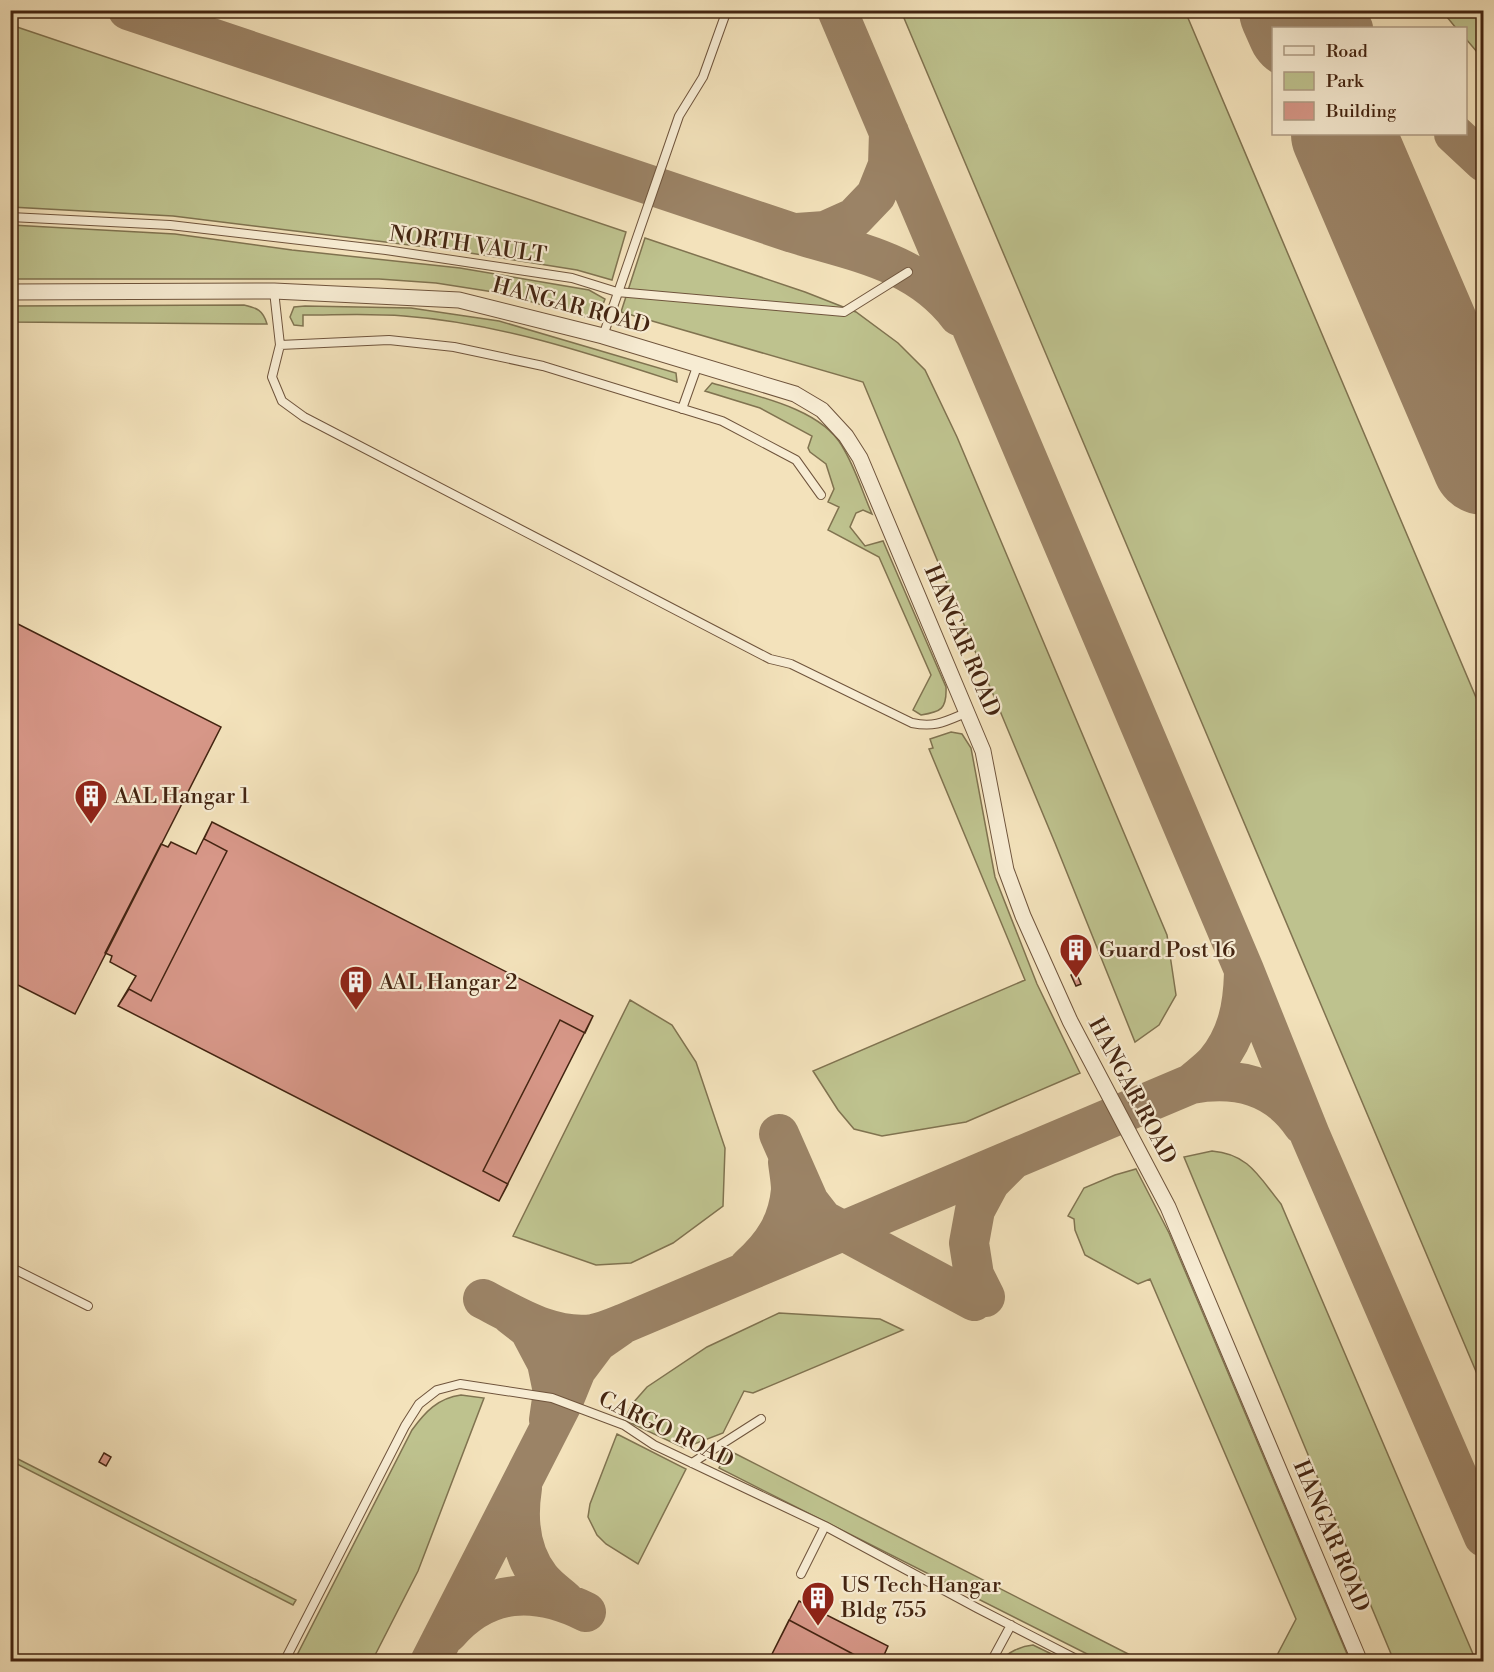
<svg xmlns="http://www.w3.org/2000/svg" width="1494" height="1672" font-family="'Libre Bodoni',serif">
<rect width="100%" height="100%" fill="#f3e2bb"/>
<filter id="stains"><feTurbulence type="fractalNoise" baseFrequency=".00333" numOctaves="4"/><feColorMatrix values="0 0 0 0 .2 0 0 0 0 .09 0 0 0 0 .02 0 0 0 .5 -.17"/></filter>
<radialGradient id="worn" r=".72"><stop offset=".6" stop-color="#630" stop-opacity="0"/><stop offset="1" stop-color="#630" stop-opacity=".3"/></radialGradient>
<!-- green -->
<path fill="#bec28e" stroke="#807350" stroke-width="1.5" d="M 901,11 L 1185,11 L 1483,714 L 1483,1388 Z
M 1442,11 L 1483,11 L 1483,59 L 1466,39 L 1466,28 L 1456,28 Z
M 11,25 L 626,232 L 612,280 L 577,270 L 451,250 L 173,216 L 11,207 Z
M 11,225 L 175,234 L 292,250 L 460,268 L 589,290 L 605,299 L 599,315 L 592,319 L 500,293 L 436,283 L 379,279 L 11,279 Z
M 645,238 L 805,292 L 856,312 L 898,343 L 925,370 L 957,437 L 1167,935 L 1176,995 L 1159,1025 L 1135,1042 L 1055,843 L 863,382 L 621,312 Z
M 244,305 C 257,308 263,310 267,324 L 11,322 L 11,306 Z
M 305,306 L 411,308 L 499,321 L 676,373 L 677,382 C 588,353 498,323 404,316 C 371,313 337,315 303,315 L 303,326 L 294,325 L 290,317 L 294,307 Z
M 712,383 C 751,395 820,407 842,446 C 855,467 862,491 872,514 L 863,510 L 856,513 L 850,527 L 865,546 L 883,541 L 946,687 C 947,709 941,712 921,715 L 913,710 L 931,675 L 879,557 L 828,530 L 839,507 L 828,502 L 834,489 L 826,464 L 810,452 L 808,448 L 812,436 L 760,408 L 705,391 Z
M 951,732 L 962,734 L 971,748 L 995,877 L 1037,984 L 1080,1073 L 966,1122 L 882,1136 L 854,1129 L 838,1110 L 813,1071 L 1025,980 L 929,749 L 933,748 L 930,739 Z
M 630,1000 L 672,1025 L 696,1062 L 725,1148 L 723,1206 L 673,1243 L 631,1263 L 596,1265 L 513,1236 Z
M 1212,1151 C 1249,1154 1259,1177 1281,1204 L 1476,1661 L 1394,1661 L 1184,1157 Z
M 1136,1169 L 1169,1233 L 1350,1661 L 1274,1661 L 1296,1619 L 1150,1279 L 1138,1284 L 1085,1255 L 1075,1230 L 1074,1219 L 1068,1216 L 1084,1188 L 1115,1175 Z
M 779,1313 L 880,1319 L 903,1330 L 753,1393 L 744,1391 L 723,1433 L 684,1448 L 624,1420 L 633,1403 L 647,1387 L 707,1347 Z
M 461,1395 L 484,1398 L 418,1571 L 372,1661 L 294,1661 L 412,1430 C 425,1412 438,1398 461,1395 Z
M 617,1434 L 686,1469 L 638,1564 L 606,1544 L 597,1535 L 588,1517 L 590,1504 Z
M 729,1451 L 736,1454 L 1142,1661 L 1101,1661 L 719,1468 Z
M 10,1455 L 296,1600 L 293,1605 L 11,1461 Z
M 1033,1645 L 1066,1661 L 1001,1661 C 1008,1652 1021,1646 1033,1645 Z"/>
<g fill="none" stroke-linecap="round" stroke-linejoin="round">
<!-- taxiway -->
<path stroke="#9b8366" stroke-width="40" d="M 128,10 L 793,233 C 855,252 917,261 959,316
M 837,10 L 1244,970 L 1310,1135 L 1484,1537
M 1337,10 L 1353,28
M 1454,134 L 1484,162
M 797,233 L 825,231 L 854,218 L 876,195 L 888,165 L 889,132
M 1464,418 L 1484,453
M 1191,1084 C 1199,1077 1209,1070 1216,1062 C 1238,1035 1243,1006 1244,973
M 779,1134 L 809,1202 L 823,1220 L 974,1301
M 749,1267 C 773,1246 788,1223 791,1190 C 791,1181 789,1171 788,1162
M 985,1297 L 974,1275 L 969,1243 L 975,1210 L 990,1182 L 1012,1160
M 483,1299 C 518,1317 552,1339 593,1334 C 604,1332 615,1327 625,1323 L 1191,1084 C 1236,1076 1276,1085 1303,1125
M 511,1315 L 529,1329 L 547,1363 L 553,1392 L 549,1420
M 522,1488 C 517,1520 520,1552 540,1578 C 547,1587 557,1594 565,1601
M 448,1633 C 487,1588 535,1587 586,1612
M 430,1662 L 563,1402 L 576,1370 L 597,1342 L 620,1326"/>
<!-- runway -->
<path stroke="#9b8366" stroke-width="104" d="M 1291,10 L 1299,28
M 1343,134 L 1484,463"/>
</g>
<!-- building -->
<path fill="#d79788" stroke="#432411" stroke-width="1.5" d="M 10,620 L 221,727 L 75,1014 L 10,981 Z
M 10,620 L 221,727 L 75,1014 L 10,981 Z
M 212,822 L 593,1016 L 585,1033 L 560,1020 L 483,1171 L 508,1184 L 499,1201 L 118,1006 L 129,989 L 151,1001 L 227,851 L 204,839 Z
M 212,822 L 593,1016 L 499,1201 L 118,1006 L 136,976 L 110,962 L 112,956 L 105,953 L 161,844 L 168,847 L 171,842 L 196,854 Z
M 1076,972 L 1081,984 L 1076,986 L 1071,975 Z
M 104,1453 L 111,1457 L 106,1466 L 99,1462 Z
M 799,1601 L 888,1646 L 881,1662 L 768,1662 Z
M 789,1620 L 868,1662 L 768,1662 Z"/>
<g fill="none" stroke-linecap="round" stroke-linejoin="round">
<!-- lane casing -->
<g stroke="#6f543c" stroke-width="10">
<path id="lane" d="M 10,217 L 170,225 L 386,250 L 572,278 L 617,292 L 844,312 L 908,272
M 274,291 L 280,345 L 272,377 L 282,401 L 304,417 L 770,659 L 791,664 L 912,723 C 936,728 946,721 968,712
M 603,336 L 679,116 L 703,77 L 727,10
M 280,345 L 389,340 L 454,347 L 543,366 L 722,421 L 796,460 L 821,495
M 682,409 L 698,364
M 10,1267 L 88,1306
M 692,1463 L 761,1419
M 801,1574 L 825,1526
M 284,1662 L 405,1426 L 419,1404 L 437,1390 L 460,1384 L 552,1398 L 624,1425 L 654,1445 L 825,1526 L 977,1608 L 1082,1662
M 991,1662 L 1011,1625"/>
</g>
<!-- street casing -->
<g stroke="#6f543c" stroke-width="17">
<path id="street" d="M 10,292 L 274,291 L 459,300 L 603,336 L 795,394 L 822,410 L 846,436 L 860,458 L 983,751 L 1006,870 L 1023,916 L 1070,1021 L 1168,1207 L 1360,1662"/>
</g>
<!-- lane -->
<use href="#lane" stroke="#f7ecd3" stroke-width="8"/>
<!-- street -->
<use href="#street" stroke="#f7ecd3" stroke-width="15"/>
</g>
<!-- icons -->
<defs>
<g id="building-pin" transform="scale(1.725)"><path d="M0 17L-7.5 6A9.5 9.5 0 1 1 7.5 6Z" fill="#8f2418" stroke="#f7ecd3"/><path d="M-4-6H4V6H1V3H-1V6H-4ZM-2.5-4.3h1.7v1.8h-1.7ZM.8-4.3h1.7v1.8H.8ZM-2.5-1h1.7V.8h-1.7ZM.8-1h1.7V.8H.8Z" fill="#fff"/></g>
</defs>
<g fill-rule="evenodd">
<use href="#building-pin" x="91" y="796"/>
<use href="#building-pin" x="1076" y="950"/>
<use href="#building-pin" x="356" y="982"/>
<use href="#building-pin" x="818" y="1598"/>
</g>
<g text-anchor="middle" dominant-baseline="central" stroke-width="4.5" stroke-linejoin="round" paint-order="stroke">
<!-- street labels -->
<g font-size="22" fill="#432411" stroke="#f7ecd3">
<text transform="translate(468 245) rotate(8)">NORTH VAULT</text>
<text transform="translate(571 306) rotate(15)">HANGAR ROAD</text>
<text transform="translate(962 641) rotate(67)">HANGAR ROAD</text>
<text transform="translate(1132 1091) rotate(62)">HANGAR ROAD</text>
<text transform="translate(666 1430) rotate(26)">CARGO ROAD</text>
<text transform="translate(1331 1536) rotate(67)">HANGAR ROAD</text>
</g>
<!-- poi labels -->
<g font-size="22" fill="#432411" stroke="#f7ecd3" text-anchor="start">
<text x="114" y="796">AAL Hangar 1</text>
<text x="1099" y="950">Guard Post 16</text>
<text x="379" y="982">AAL Hangar 2</text>
<text x="841" y="1585">US Tech Hangar<tspan x="841" dy="25">Bldg 755</tspan></text>
</g>
</g>
<!-- margin -->
<rect width="1494" height="1672" fill="none" stroke="#f3e2bb" stroke-width="36"/>
<rect x="12" y="12" width="1470" height="1648" fill="none" stroke="#432411" stroke-width="3"/>
<rect x="18" y="18" width="1458" height="1636" fill="none" stroke="#432411" stroke-width="1.5"/>
<!-- legend -->
<rect x="1272" y="27" width="195" height="108" fill="#f7ecd3" stroke="#af9c85" stroke-width="1.5"/>
<rect x="1284" y="46" width="30" height="9" fill="#f7ecd3" stroke="#af9c85" stroke-width="1.5"/>
<text x="1326" y="57" font-size="18" fill="#432411">Road</text>
<rect x="1284" y="72" width="30" height="18" fill="#bec28e" stroke="#af9c85" stroke-width="1.5"/>
<text x="1326" y="87" font-size="18" fill="#432411">Park</text>
<rect x="1284" y="102" width="30" height="18" fill="#d79788" stroke="#af9c85" stroke-width="1.5"/>
<text x="1326" y="117" font-size="18" fill="#432411">Building</text>
<rect width="100%" height="100%" filter="url(#stains)"/>
<rect width="100%" height="100%" fill="url(#worn)"/>
</svg>
